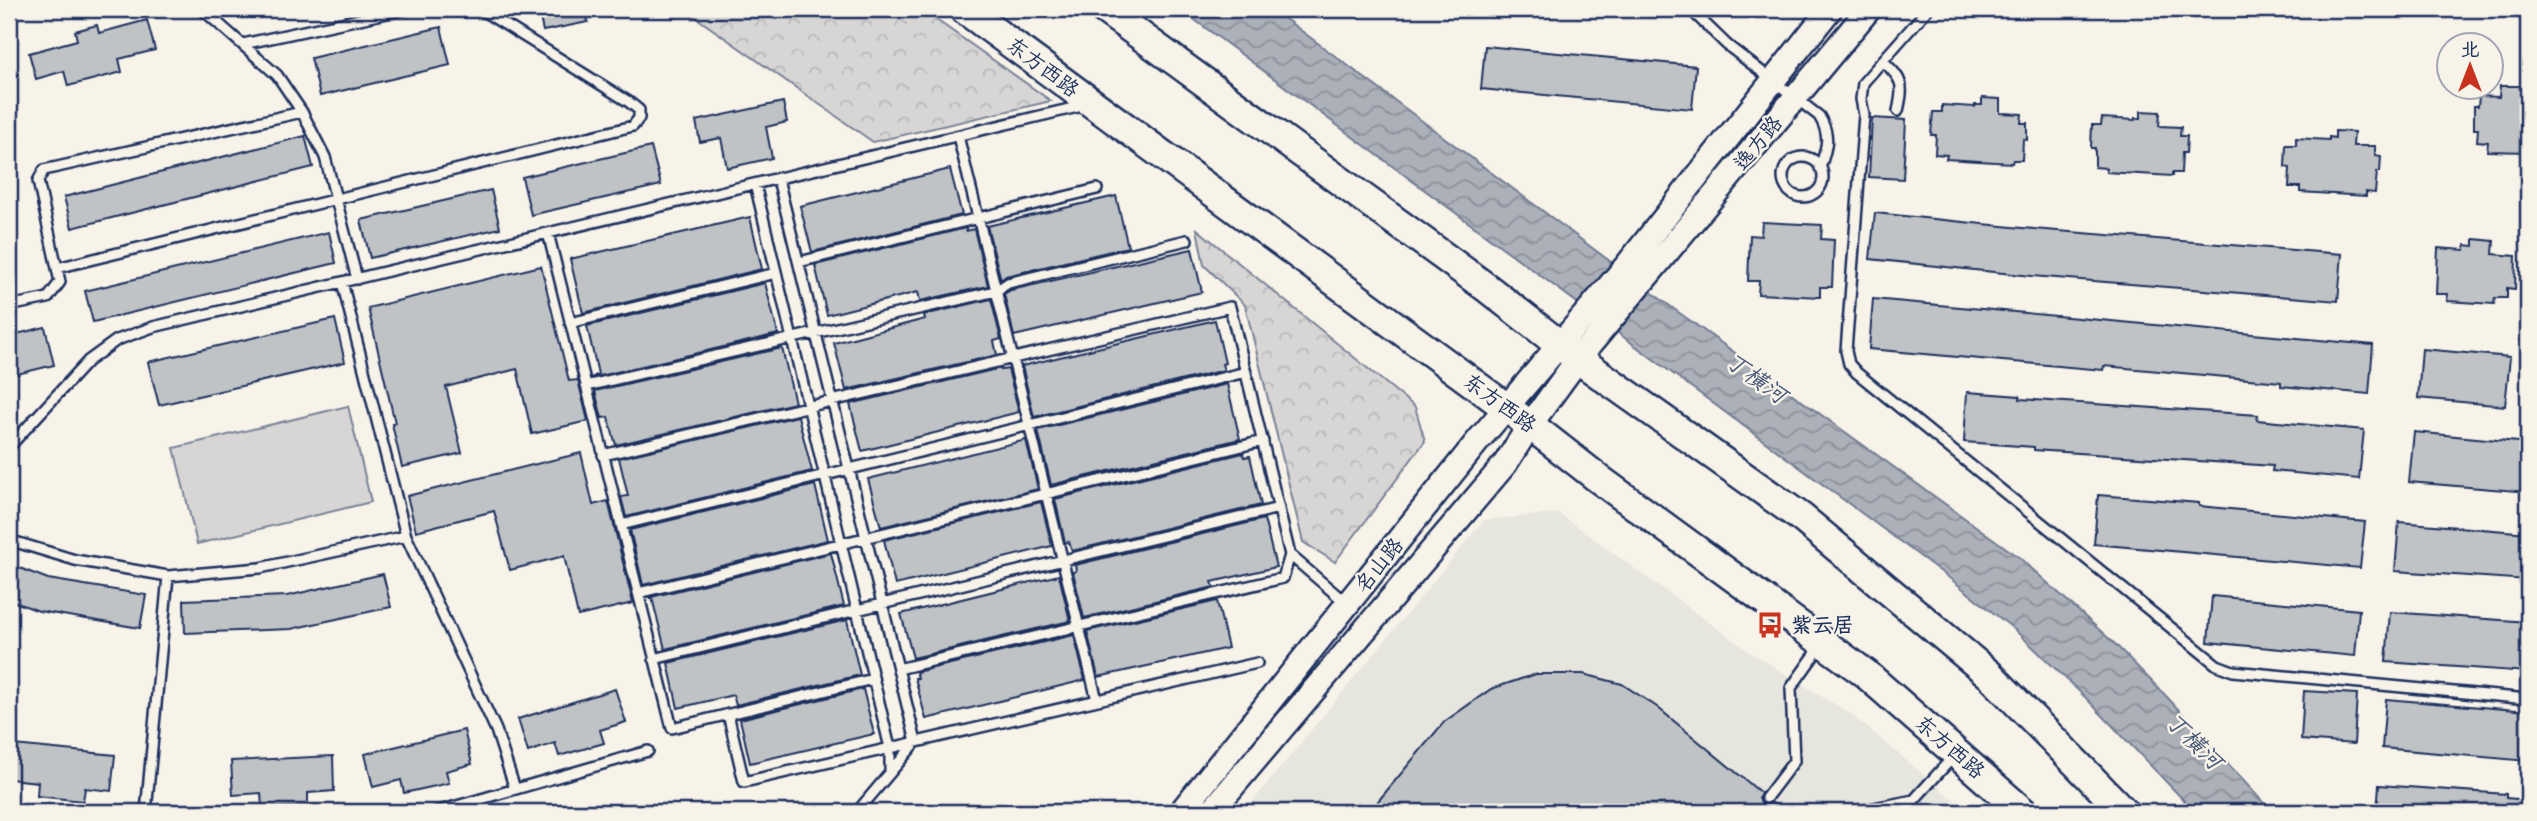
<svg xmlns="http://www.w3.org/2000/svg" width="2537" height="821" font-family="'Comic Neue','LXGW WenKai TC',sans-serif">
<defs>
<pattern id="park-crowns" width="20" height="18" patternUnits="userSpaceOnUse" patternTransform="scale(1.75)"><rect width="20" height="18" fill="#d7d6d4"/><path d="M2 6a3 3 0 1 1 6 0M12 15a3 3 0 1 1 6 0" fill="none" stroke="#b8b8b8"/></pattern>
<pattern id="water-waves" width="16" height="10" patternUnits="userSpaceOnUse" patternTransform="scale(1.75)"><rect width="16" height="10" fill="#acb0b9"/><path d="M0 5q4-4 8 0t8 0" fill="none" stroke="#8b909a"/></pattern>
</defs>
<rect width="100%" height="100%" fill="#f7f3e8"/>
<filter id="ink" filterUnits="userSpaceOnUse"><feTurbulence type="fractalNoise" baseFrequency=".0143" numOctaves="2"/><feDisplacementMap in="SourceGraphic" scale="14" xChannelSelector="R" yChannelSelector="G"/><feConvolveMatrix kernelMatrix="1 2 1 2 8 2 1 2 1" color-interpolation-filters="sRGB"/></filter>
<g filter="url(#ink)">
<!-- built -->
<path fill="#e6e5de" d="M 1558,513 L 1747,650 L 1852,715 L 1968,812 L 1244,812 L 1484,520 Z"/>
<!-- park -->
<path fill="url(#park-crowns)" stroke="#798299" stroke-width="2" d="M 684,9 L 921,9 L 1051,101 L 873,142 Z
M 1197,229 L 1415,407 L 1425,441 L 1335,562 L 1303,542 L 1245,305 L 1204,265 Z"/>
<!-- garden -->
<path fill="#d7d6d4" stroke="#798299" stroke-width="2" d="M 348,406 L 371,502 L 197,544 L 174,448 Z"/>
<!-- water -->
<path fill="url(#water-waves)" stroke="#727c95" stroke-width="2" d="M 1180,9 L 1272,9 L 1674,309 L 2020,558 L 2115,644 L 2167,697 L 2272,812 L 2195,812 L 2085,697 L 2015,630 L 1952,580 Z"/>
<!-- building -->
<path fill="#c0c3c5" stroke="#1b2f5e" stroke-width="2" d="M 538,9 L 585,9 L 588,22 L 543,31 Z
M 147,20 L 155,50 L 119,59 L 122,72 L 68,86 L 64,71 L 36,79 L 29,53 L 77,40 L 75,31 L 97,25 L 99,33 Z
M 441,27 L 450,65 L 320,96 L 311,58 Z
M 1485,46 L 1696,66 L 1692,109 L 1481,89 Z
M 2500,86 L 2522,86 L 2521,93 L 2527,94 L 2528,152 L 2487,151 L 2488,142 L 2477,141 L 2478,129 L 2474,129 L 2474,106 L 2478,106 L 2479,96 L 2499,97 Z
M 1982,98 L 2000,99 L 2000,113 L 2022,114 L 2021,123 L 2027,123 L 2027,140 L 2023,139 L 2022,160 L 2013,160 L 2012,163 L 1946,159 L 1947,155 L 1935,154 L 1936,135 L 1931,135 L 1933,112 L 1942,112 L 1942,105 L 1975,107 L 1975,105 L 1982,105 Z
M 783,102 L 787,122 L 766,127 L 772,158 L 727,168 L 721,138 L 700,142 L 696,121 Z
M 2141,111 L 2160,112 L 2159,126 L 2181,127 L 2180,136 L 2187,136 L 2186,153 L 2182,153 L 2181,173 L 2172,173 L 2172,176 L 2106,172 L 2106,168 L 2095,167 L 2095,148 L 2091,148 L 2092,125 L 2101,125 L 2102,118 L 2135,120 L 2135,118 L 2141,118 Z
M 1872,118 L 1906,120 L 1903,179 L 1869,177 Z
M 2335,131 L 2354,132 L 2353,146 L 2375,146 L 2375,155 L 2381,156 L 2380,172 L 2377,172 L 2375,193 L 2366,192 L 2366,196 L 2300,192 L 2300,187 L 2289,187 L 2290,168 L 2285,167 L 2286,145 L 2296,145 L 2296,138 L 2329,140 L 2329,137 L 2335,138 Z
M 305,136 L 313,167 L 72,228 L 64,197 Z
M 651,147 L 661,185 L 531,215 L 522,177 Z
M 950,169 L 962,215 L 812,252 L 800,206 Z
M 491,190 L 500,228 L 370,258 L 361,220 Z
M 1116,196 L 1128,247 L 1006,276 L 1001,280 L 987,226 Z
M 1875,213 L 2022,228 L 2342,254 L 2338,301 L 2032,276 L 1870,259 Z
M 750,217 L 762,269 L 583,313 L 570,259 Z
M 1762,222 L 1822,225 L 1821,239 L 1834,240 L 1832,287 L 1820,287 L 1820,297 L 1758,294 L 1759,281 L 1748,281 L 1750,235 L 1761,236 Z
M 966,228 L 966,231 L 974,229 L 988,286 L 920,301 L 918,292 L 827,315 L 815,265 Z
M 329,232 L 336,263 L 93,322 L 85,291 Z
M 2474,239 L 2494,241 L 2493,254 L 2516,256 L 2515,289 L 2507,288 L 2507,298 L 2495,298 L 2494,304 L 2447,301 L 2448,294 L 2436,294 L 2438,248 L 2465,250 L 2465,245 L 2474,246 Z
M 1192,249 L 1202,292 L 1014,336 L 1004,294 L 1011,290 Z
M 541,266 L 569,381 L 578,380 L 588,421 L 532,434 L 517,369 L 446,387 L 462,453 L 402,467 L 392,424 L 395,423 L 368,308 Z
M 765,283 L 778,334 L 591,378 L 598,374 L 587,326 Z
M 991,299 L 1001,339 L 994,341 L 997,355 L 846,390 L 834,343 L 925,319 L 924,315 Z
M 1873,299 L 2373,345 L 2369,394 L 2281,386 L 2281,382 L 2104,366 L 2103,370 L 1869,349 Z
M 335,319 L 345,362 L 159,405 L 148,362 Z
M 1215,320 L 1225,363 L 1222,364 L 1224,370 L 1034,417 L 1022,366 Z
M 45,327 L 54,365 L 9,376 L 9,336 Z
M 782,348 L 795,403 L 616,445 L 608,417 L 602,418 L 595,391 Z
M 2422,349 L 2510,357 L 2505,406 L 2418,398 Z
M 1001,368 L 1001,370 L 1008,369 L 1019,412 L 862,451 L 850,404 Z
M 1227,384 L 1240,439 L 1051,485 L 1038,430 Z
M 1967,392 L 2020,396 L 2020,399 L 2258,415 L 2257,420 L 2364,430 L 2359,479 L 2272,471 L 2273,466 L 2034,450 L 2034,447 L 1964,442 Z
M 798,416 L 812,471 L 626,517 L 621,497 L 628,496 L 619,458 Z
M 2414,432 L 2528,443 L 2528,492 L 2409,482 Z
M 1026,440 L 1038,489 L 881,527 L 868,479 Z
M 581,453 L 593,505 L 608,501 L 633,603 L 578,616 L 564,556 L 510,570 L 494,511 L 416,531 L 407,496 Z
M 1243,453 L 1244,457 L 1250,456 L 1261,505 L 1072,551 L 1069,542 L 1065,543 L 1055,499 Z
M 815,485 L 828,540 L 643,585 L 630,530 Z
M 2098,495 L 2199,503 L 2199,506 L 2365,522 L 2360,568 L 2094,544 Z
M 1041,502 L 1052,546 L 895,585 L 884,540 Z
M 1264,519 L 1276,567 L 1212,582 L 1214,587 L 1084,618 L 1073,572 L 1076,571 L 1075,565 Z
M 2399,522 L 2528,533 L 2528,580 L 2395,571 Z
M 831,553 L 844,606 L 665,649 L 652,598 L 647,598 Z
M 9,564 L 48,579 L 146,595 L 140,628 L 39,611 L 9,600 Z
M 383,574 L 391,607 L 291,629 L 185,633 L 184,600 L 287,596 Z
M 1059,575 L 1070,621 L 913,658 L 901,614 Z
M 2212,596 L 2359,610 L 2355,656 L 2208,642 Z
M 1217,601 L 1228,648 L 1098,677 L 1087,631 Z
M 2390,612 L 2528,622 L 2528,672 L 2386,662 Z
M 847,620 L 860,675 L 736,705 L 733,695 L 678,708 L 668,663 Z
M 1074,635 L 1085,680 L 926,719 L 915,678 L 918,678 L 916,672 Z
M 1536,674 L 1583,674 L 1622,684 L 1657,707 L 1761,793 L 1759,798 L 1761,803 L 1766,805 L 1771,802 L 1783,812 L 1369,812 L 1444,722 L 1491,689 Z
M 615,689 L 626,722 L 600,730 L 604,743 L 559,756 L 555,743 L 528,752 L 518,719 Z
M 863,689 L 874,734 L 750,763 L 740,719 Z
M 2304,691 L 2357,694 L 2354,744 L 2301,740 Z
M 2386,699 L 2528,711 L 2528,761 L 2382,748 Z
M 464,730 L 472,764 L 446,771 L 449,783 L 404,793 L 401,780 L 373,787 L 365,754 Z
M 14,745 L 115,755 L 111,791 L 85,788 L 83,801 L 37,796 L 38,782 L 10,779 Z
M 333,756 L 334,791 L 308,793 L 308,806 L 262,808 L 261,793 L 233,795 L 231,761 Z
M 2379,785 L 2506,794 L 2506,798 L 2528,800 L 2528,812 L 2377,812 Z"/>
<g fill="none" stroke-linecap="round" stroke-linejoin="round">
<!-- service casing -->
<g stroke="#1b2f5e" stroke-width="14">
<path id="service" d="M 202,9 L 277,75 L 302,112 L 325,157 L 357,279
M 1690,9 L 1727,45 L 1819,116 C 1831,135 1827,147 1820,168
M 1928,9 L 1863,83 L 1861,99 L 1864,115 L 1846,351 L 1849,364 L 1857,373 L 2217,665 L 2233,671 L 2528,699
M 2517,9 L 2528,18
M 243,44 L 406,9
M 1883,61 C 1903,80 1904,84 1898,111
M 958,136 L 1097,700
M1783 177a20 20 0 1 1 40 0a20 20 0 1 1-40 0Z
M 778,179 L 916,742 L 857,812
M 755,184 L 890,748 L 890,773
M 548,233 L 672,728 L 873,679
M 799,262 L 1097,189
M 57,268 L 633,126 L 639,118 L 639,110 L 629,102 L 480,9
M 342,282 L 406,536 L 496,730 L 515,789
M 9,306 L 48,298 L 60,282 L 38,181 L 44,170 L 302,112
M 570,323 L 776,273
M 586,386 L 996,291 L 1008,283 L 1187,240
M 9,447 L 88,361 L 117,340 L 153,327 L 1086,105
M 603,455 L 1230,307 L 1290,555 L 1346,603
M 621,525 L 1246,372
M 9,540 L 75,560 L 168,576 L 260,568 L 406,536
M 638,593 L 1263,441
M 654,659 L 1279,508
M 898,669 L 1283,578 L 1290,555
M 728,714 L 744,782 L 1257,663
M 1766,798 L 1794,761 L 1791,688 L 1820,647
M 9,812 L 12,812
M 146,812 L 168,576
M 436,812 L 648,751
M 1853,812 L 1914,800 L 1953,757"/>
</g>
<!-- tertiary casing -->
<g stroke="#1b2f5e" stroke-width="28">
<path id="tertiary" d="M 1181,812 L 1477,442 L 1628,264 L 1830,9
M 1211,812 L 1505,464 L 1530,425 L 1578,359 L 1869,9"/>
</g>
<!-- primary casing -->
<g stroke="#1b2f5e" stroke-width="33">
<path id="primary" d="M 964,9 L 1530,425 L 1599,479 L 1866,674 L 2023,812
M 1104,9 L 1487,288 L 1578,359 L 1802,518 L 1990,675 L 2124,812"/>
</g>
<!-- service -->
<use href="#service" stroke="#f7f3e8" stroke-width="9"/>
<!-- tertiary -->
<use href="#tertiary" stroke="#f7f3e8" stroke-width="23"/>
<!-- primary -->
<use href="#primary" stroke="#f7f3e8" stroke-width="28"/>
</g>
</g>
<!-- icons -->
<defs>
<g id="bus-bare" transform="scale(2.1)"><path d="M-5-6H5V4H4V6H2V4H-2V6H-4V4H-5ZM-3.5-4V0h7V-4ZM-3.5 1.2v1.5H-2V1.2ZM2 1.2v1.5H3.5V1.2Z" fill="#c8321e" stroke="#f7f3e8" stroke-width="2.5" paint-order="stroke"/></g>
</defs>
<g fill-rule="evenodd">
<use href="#bus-bare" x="1770" y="625"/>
</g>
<g text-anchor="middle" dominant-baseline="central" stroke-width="5" stroke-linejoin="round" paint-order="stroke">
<!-- street labels -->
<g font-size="21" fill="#1b2f5e" stroke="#f7f3e8">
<text transform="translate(1043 67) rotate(37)">东方西路</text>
<text transform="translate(1758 143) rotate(-51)">逸方路</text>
<text transform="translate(1500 403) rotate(36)">东方西路</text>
<text transform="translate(1379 565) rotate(-51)">名山路</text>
<text transform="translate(1950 747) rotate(41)">东方西路</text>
</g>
<!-- poi labels -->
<g font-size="21" font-weight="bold" fill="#1b2f5e" stroke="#f7f3e8" text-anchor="start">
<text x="1791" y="625">紫云居</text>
</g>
<!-- water labels -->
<g font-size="23" font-style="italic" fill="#465679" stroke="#f7f3e8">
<text transform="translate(1756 378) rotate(36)">丁横河</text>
<text transform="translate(2194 741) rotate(45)">丁横河</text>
</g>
</g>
<!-- margin -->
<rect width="2537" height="821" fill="none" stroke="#f7f3e8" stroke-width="35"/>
<rect x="18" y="18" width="2502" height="786" fill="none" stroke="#1b2f5e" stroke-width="2.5" filter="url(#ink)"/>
<!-- north arrow -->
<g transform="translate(2470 66)"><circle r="33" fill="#f7f3e8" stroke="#9fa5b1" stroke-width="2"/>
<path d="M0-5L12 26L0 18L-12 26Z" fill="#c8321e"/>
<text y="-10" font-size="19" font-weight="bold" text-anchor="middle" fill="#1b2f5e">北</text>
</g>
</svg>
